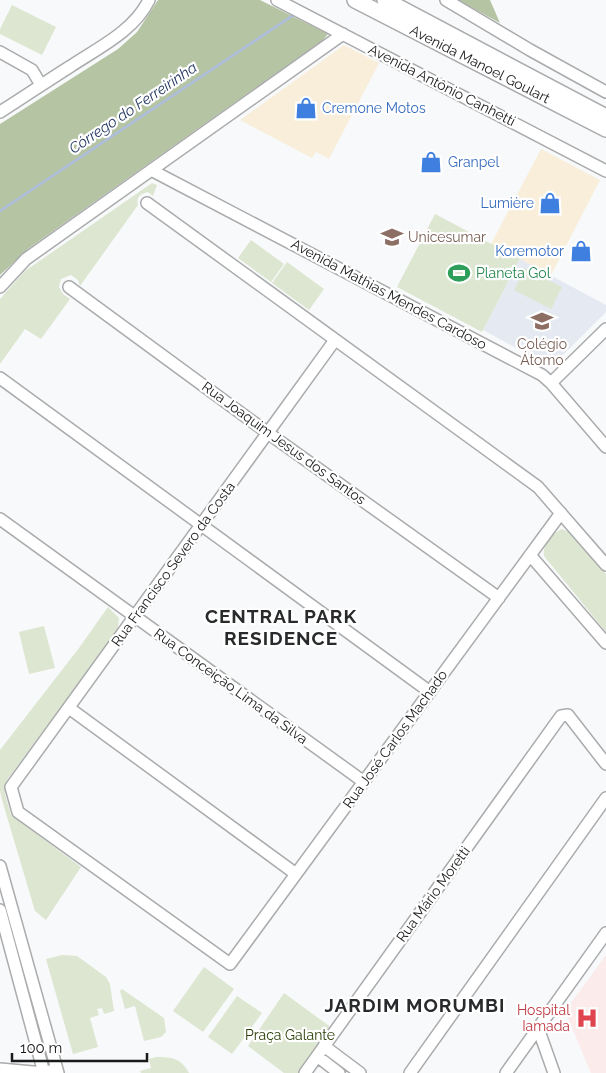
<svg xmlns="http://www.w3.org/2000/svg" width="606" height="1073" font-family="Raleway,sans-serif">
<rect width="100%" height="100%" fill="#f8f9fb"/>
<!-- commercial -->
<path fill="#f8eed9" d="M 344,45 L 379,63 L 329,159 L 316,152 L 312,158 L 240,120 Z
M 541,149 L 600,180 L 551,275 L 491,244 Z"/>
<!-- built -->
<path fill="#e5eaf2" d="M 520,259 L 606,305 L 606,312 L 551,367 L 483,330 Z"/>
<!-- medical -->
<path fill="#fbebea" d="M 606,955 L 606,1073 L 591,1073 L 565,1011 Z"/>
<!-- green -->
<path fill="#dce6d0" d="M 12,5 L 56,27 L 42,55 L 0,34 L 0,29 Z
M 152,183 L 157,185 L 153,196 L 148,192 C 140,194 136,197 138,205 L 80,286 L 78,280 L 71,275 L 61,279 L 59,287 L 63,294 L 70,299 L 41,339 L 25,329 L 0,364 L 0,299 L 25,271 Z
M 435,214 L 520,259 L 482,332 L 397,287 Z
M 251,240 L 284,264 L 271,282 L 238,258 Z
M 287,262 L 324,289 L 309,310 L 272,283 Z
M 525,268 L 562,287 L 551,309 L 514,290 Z
M 562,529 L 571,533 L 606,574 L 606,632 L 544,556 C 542,546 553,533 562,529 Z
M 108,607 L 119,618 L 118,629 L 7,780 L 5,794 L 11,815 L 81,867 L 46,920 L 35,911 L 2,800 L 0,791 L 0,750 L 79,648 Z
M 44,626 L 55,668 L 29,674 L 19,632 Z
M 62,955 L 77,956 L 106,977 L 110,984 L 114,1011 L 104,1014 L 102,1008 L 97,1009 L 99,1015 L 90,1018 L 98,1047 L 73,1054 L 46,959 Z
M 204,967 L 234,989 L 203,1032 L 173,1011 Z
M 122,989 L 164,1018 L 166,1032 L 161,1037 L 144,1041 L 135,1006 L 125,1009 L 120,991 Z
M 284,993 L 332,1028 L 300,1073 L 284,1073 L 248,1046 Z
M 237,996 L 262,1013 L 232,1054 L 208,1037 Z
M 156,1057 C 172,1057 181,1058 189,1073 L 141,1073 L 140,1071 L 151,1068 L 149,1059 Z"/>
<!-- forest -->
<path fill="#b5c4a2" d="M 158,0 L 260,0 L 328,34 L 323,40 L 29,248 L 0,275 L 0,124 L 118,49 L 137,32 Z
M 458,0 L 490,0 L 500,23 Z"/>
<g fill="none" stroke-linecap="round" stroke-linejoin="round">
<!-- stream -->
<path stroke="#adbddd" stroke-width="2.5" d="M 0,211 L 292,16"/>
<!-- minor casing -->
<g stroke="#aaabac" stroke-width="14">
<path id="minor" d="M 277,0 L 606,171
M 446,0 L 530,50 L 606,92
M 0,52 L 32,70 L 41,85
M 0,112 C 24,97 47,81 71,66 C 98,48 134,31 149,0
M 151,170 L 542,375 L 551,383 L 606,447
M 147,203 L 538,487 L 606,565
M 0,287 L 26,259 L 343,34
M 69,287 L 268,433 L 499,598
M 335,340 L 11,787 L 18,812 L 230,964 L 561,513
M 0,378 L 430,692
M 551,383 L 606,329
M 0,519 L 364,782
M 530,555 L 606,643
M 69,708 L 296,874
M 0,866 L 58,1073
M 0,910 L 44,1073
M 538,1028 L 554,1073
M 324,1046 L 360,1073
M 317,1056 L 339,1073
M 0,1069 L 44,1073 L 50,1071
M 305,1073 L 561,716 L 568,715 L 606,764
M 410,1073 L 606,798
M 506,1073 L 606,933"/>
</g>
<!-- major casing -->
<g stroke="#aaabac" stroke-width="18">
<path id="major" d="M 355,0 L 606,129
M 385,0 L 606,117"/>
</g>
<!-- minor -->
<use href="#minor" stroke="#fff" stroke-width="11"/>
<!-- major -->
<use href="#major" stroke="#fff" stroke-width="15"/>
</g>
<!-- icons -->
<defs>
<g id="shop-bare" transform="scale(1.725)"><path d="M-5-2.5h2.3a2.7 3.5 0 0 1 5.4 0H5L5.5 6h-11ZM-1.5-2.5h3a1.5 2.3 0 0 0-3 0Z" fill="#3f7fe0" stroke="#fff" stroke-width="2.5" paint-order="stroke"/></g>
<g id="school-bare" transform="scale(1.725)"><path d="M0-5L7-2L0 1L-7-2ZM-4 1L0 2.5L4 1V4Q0 6-4 4Z" fill="#8d6e63" stroke="#fff" stroke-width="2.5" paint-order="stroke"/></g>
<g id="stadium-bare" transform="scale(1.725)"><path d="M0-5a6.5 5 0 1 0 0 10a6.5 5 0 1 0 0-10ZM-3.5-1.8h7v3.6h-7Z" fill="#2e9e5b" stroke="#fff" stroke-width="2.5" paint-order="stroke"/></g>
<g id="hospital-bare" transform="scale(1.725)"><path d="M-5-5h3v3.5h4V-5h3V5h-3V1.5h-4V5h-3Z" fill="#e0444e" stroke="#fff" stroke-width="2.5" paint-order="stroke"/></g>
</defs>
<g fill-rule="evenodd">
<use href="#shop-bare" x="306" y="108"/>
<use href="#shop-bare" x="431" y="162"/>
<use href="#shop-bare" x="550" y="203"/>
<use href="#school-bare" x="392" y="237"/>
<use href="#shop-bare" x="581" y="251"/>
<use href="#stadium-bare" x="459" y="273"/>
<use href="#school-bare" x="542" y="321"/>
<use href="#hospital-bare" x="587" y="1018"/>
</g>
<g text-anchor="middle" dominant-baseline="central" stroke-width="4.5" stroke-linejoin="round" paint-order="stroke">
<!-- street labels -->
<g font-size="14" fill="#191a1a" stroke="#fff">
<text transform="translate(480 64) rotate(27)">Avenida Manoel Goulart</text>
<text transform="translate(442 85) rotate(27)">Avenida Antônio Canhetti</text>
<text transform="translate(389 294) rotate(28)">Avenida Mathias Mendes Cardoso</text>
<text transform="translate(284 443) rotate(36)">Rua Joaquim Jesus dos Santos</text>
<text transform="translate(173 564) rotate(-54)">Rua Francisco Severo da Costa</text>
<text transform="translate(231 686) rotate(36)">Rua Conceição Lima da Silva</text>
<text transform="translate(395 739) rotate(-54)">Rua José Carlos Machado</text>
<text transform="translate(433 894) rotate(-54)">Rua Mário Moretti</text>
</g>
<!-- shop labels -->
<g font-size="14" fill="#366cbe" stroke="#fff" text-anchor="start">
<text x="322" y="108">Cremone Motos</text>
<text x="448" y="162">Granpel</text>
<text x="534" y="203" text-anchor="end">Lumière</text>
<text x="564" y="251" text-anchor="end">Koremotor</text>
</g>
<!-- education labels -->
<g font-size="14" fill="#785e54" stroke="#fff" text-anchor="start">
<text x="408" y="237">Unicesumar</text>
<text x="542" y="344" text-anchor="middle">Colégio<tspan x="542" dy="16">Átomo</tspan></text>
</g>
<!-- leisure labels -->
<g font-size="14" fill="#27864d" stroke="#fff" text-anchor="start">
<text x="476" y="273">Planeta Gol</text>
</g>
<!-- health labels -->
<g font-size="14" fill="#be3a42" stroke="#fff" text-anchor="end">
<text x="570" y="1010">Hospital<tspan x="570" dy="16">Iamada</tspan></text>
</g>
<!-- park labels -->
<g font-size="14" fill="#2b3d07" stroke="#fff">
<text x="290" y="1035">Praça Galante</text>
</g>
<!-- water labels -->
<g font-size="15" font-style="italic" fill="#243863" stroke="#fff">
<text transform="translate(133 108) rotate(-34)">Córrego do Ferreirinha</text>
</g>
<!-- district labels -->
<g font-size="19" font-weight="bold" letter-spacing="1" fill="#292a2b" stroke="#fff">
<text x="281" y="616">CENTRAL PARK<tspan x="281" dy="22">RESIDENCE</tspan></text>
<text x="415" y="1005">JARDIM MORUMBI</text>
</g>
</g>
<!-- scale -->
<path d="M12 1053v8h135v-8" fill="none" stroke="#191a1a" stroke-width="2.5"/>
<text x="20" y="1053" font-size="15" fill="#191a1a" stroke="#ffffff" stroke-width="4" paint-order="stroke">100 m</text>
</svg>
